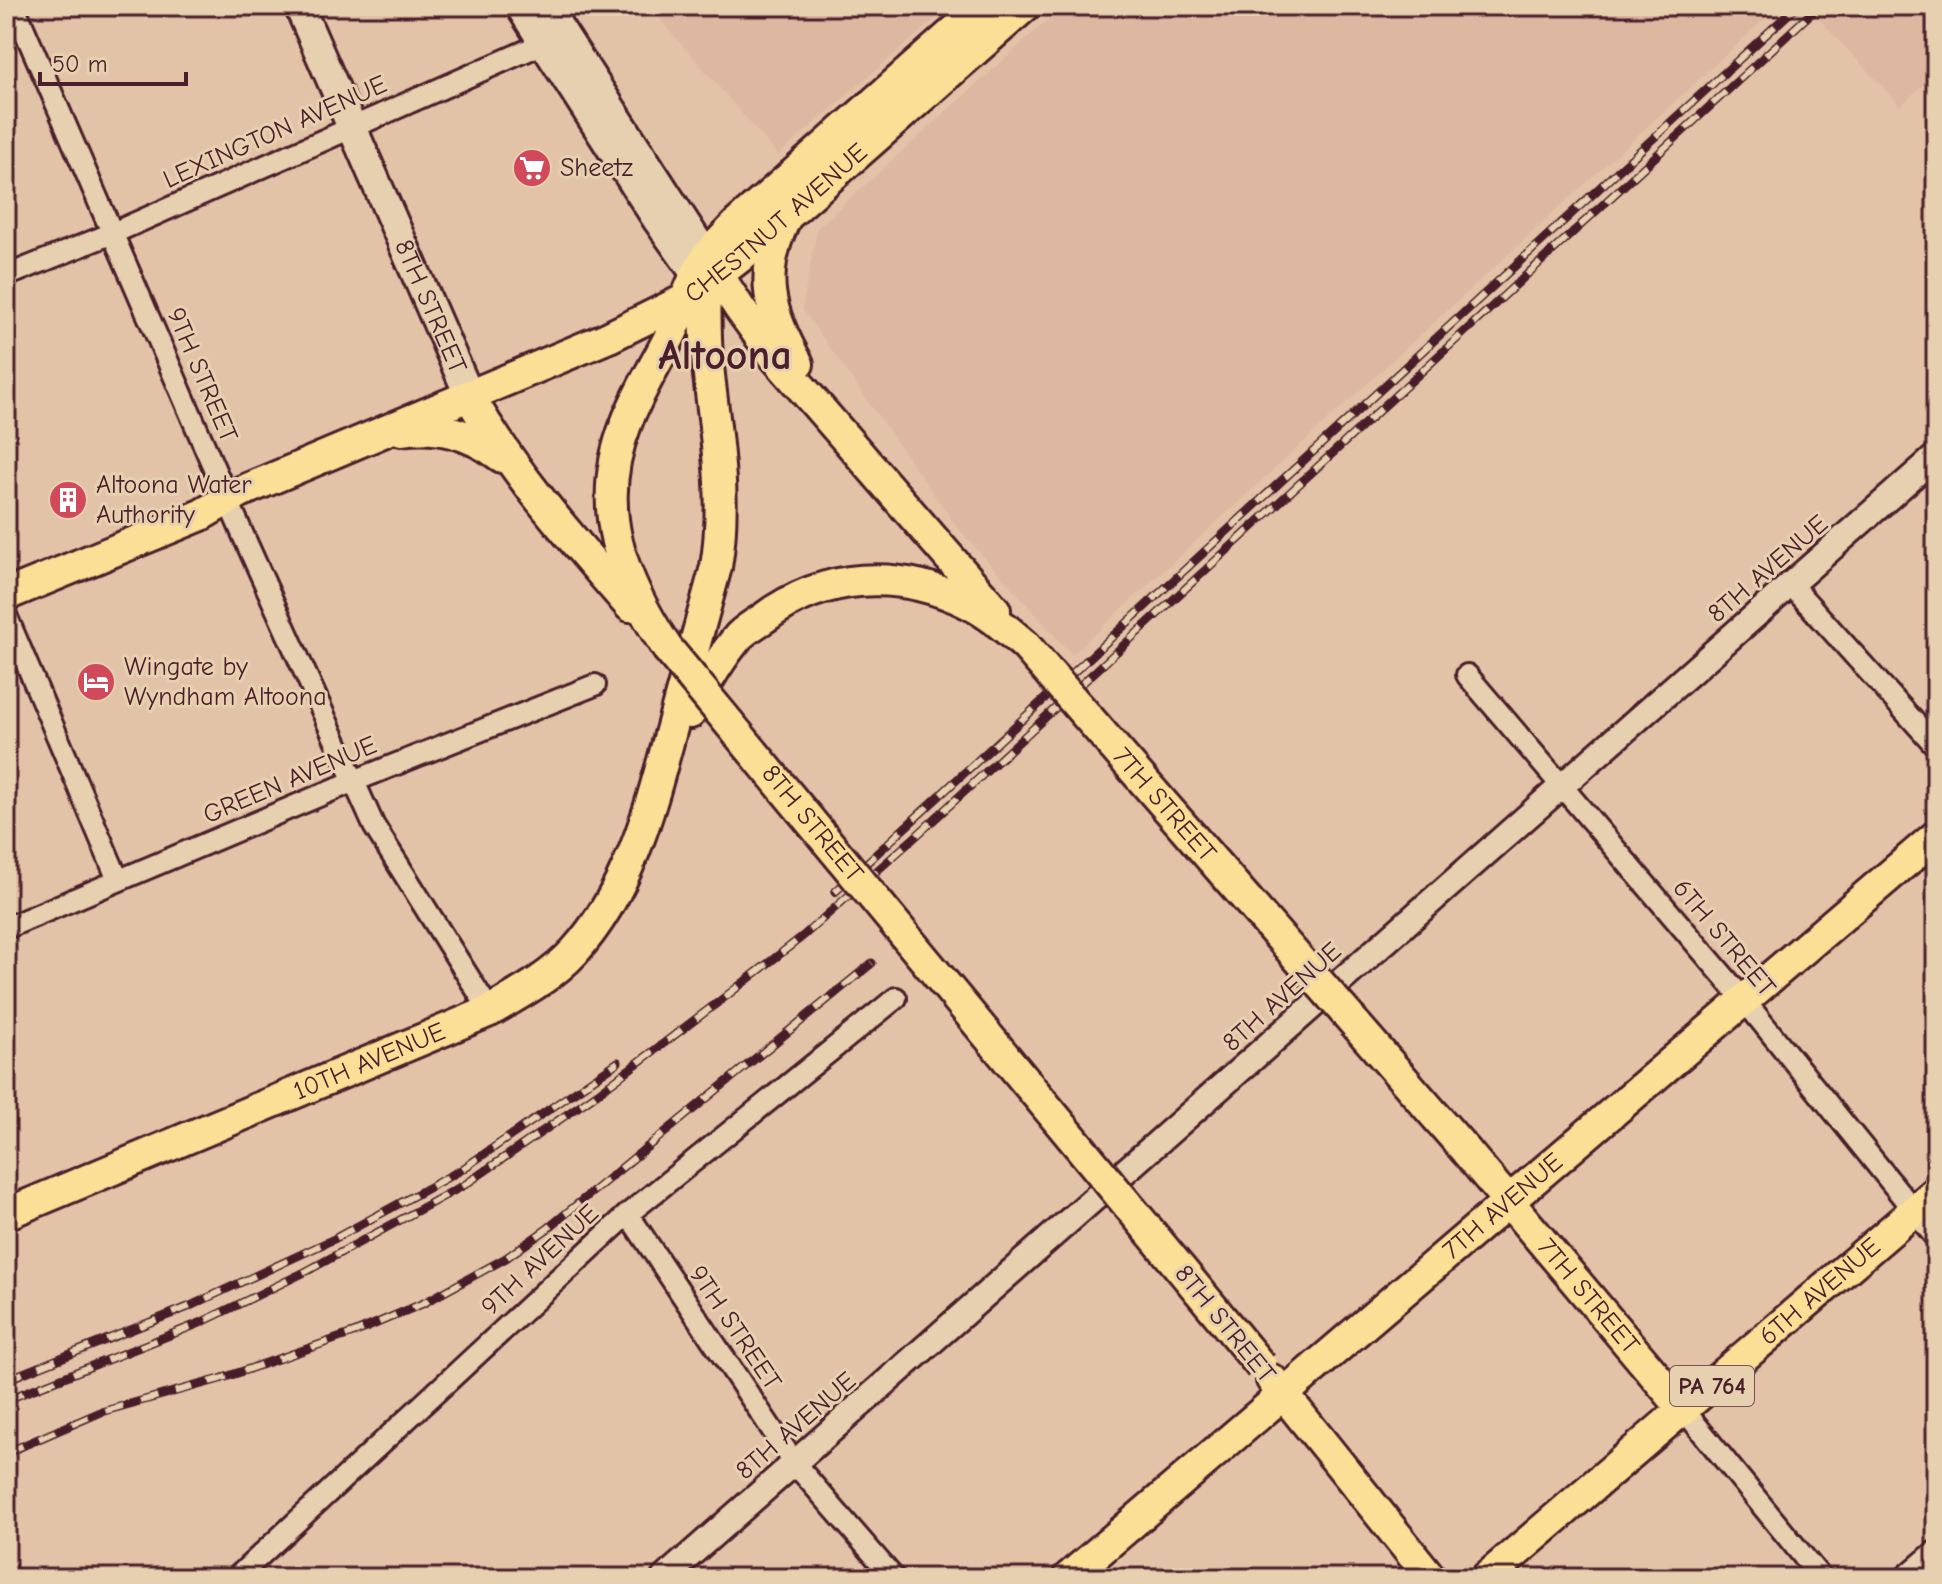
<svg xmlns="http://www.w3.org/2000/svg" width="1942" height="1584" font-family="'Comic Neue',sans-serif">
<rect width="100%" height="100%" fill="#e3c3a8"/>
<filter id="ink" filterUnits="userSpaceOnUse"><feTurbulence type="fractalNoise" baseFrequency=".0125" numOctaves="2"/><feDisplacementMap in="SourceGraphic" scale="16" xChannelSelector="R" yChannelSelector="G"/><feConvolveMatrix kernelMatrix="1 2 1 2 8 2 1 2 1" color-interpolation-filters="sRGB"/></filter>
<g filter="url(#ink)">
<!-- built -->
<path fill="#deb7a1" d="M 648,6 L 950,6 L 778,155 Z
M 1063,6 L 1779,6 L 1072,655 L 957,527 L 802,309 L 817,228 Z
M 1807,6 L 1936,6 L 1936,74 L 1900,106 Z"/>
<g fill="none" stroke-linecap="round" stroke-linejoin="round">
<!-- minor casing -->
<g stroke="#4a1f2b" stroke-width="26">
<path id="minor" d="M 14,6 L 243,535 L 374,826 L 490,1011
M 6,276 L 113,233 L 553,39
M 1792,586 L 1936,746
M 6,615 L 118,880
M 1467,675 L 1744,1000 L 1936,1238
M 6,928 L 354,781 L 595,685
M 628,1214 L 795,1464 L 894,1578
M 1684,1410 L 1821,1578
M 236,1578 L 628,1214 L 896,998
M 1904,1578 L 1936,1551"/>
</g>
<!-- tertiary casing -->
<g stroke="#4a1f2b" stroke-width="30">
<path id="tertiary" d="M 664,1578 L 1936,456"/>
</g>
<!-- secondary casing -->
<g stroke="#4a1f2b" stroke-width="34">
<g id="secondary">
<path id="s1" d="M 299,6 L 469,395"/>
<path d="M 520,6 L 658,221 L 705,287"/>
<path d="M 545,6 L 707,257"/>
</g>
</g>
<!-- primary casing -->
<g stroke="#4a1f2b" stroke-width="36">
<g id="primary">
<path d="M 784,221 C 758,276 769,313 798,364"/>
<path d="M 709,261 L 740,309 L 774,356 L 995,610"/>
<path d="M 469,395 C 512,472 572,539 630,606"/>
<path d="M 401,430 C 440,425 470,433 502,457"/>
<path id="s2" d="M 6,595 L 201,515 L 240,492 L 609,337 L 686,299 L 739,258 L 1025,6"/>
<path d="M 667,648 C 621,579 593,507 626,424 C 638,392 657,363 672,332 C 681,313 687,294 696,275 C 706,255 722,239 738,223 L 983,6"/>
<path d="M 690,713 C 704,686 719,659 739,636 C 746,629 756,623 764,618 C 824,573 898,569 966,602 C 988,612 1007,630 1025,645"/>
<path id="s3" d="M 1466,1151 L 1684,1410"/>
<path id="s4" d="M 6,1214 L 490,1011 C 519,994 551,977 574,952 C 630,890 650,809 671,731 C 686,676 701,622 716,567 C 728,493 714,429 707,356 C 705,333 706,310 705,287"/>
<path d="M 1272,1380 L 1431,1578"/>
<path id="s5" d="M 1068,1578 L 1936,836"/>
<path id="s6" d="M 1486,1578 L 1936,1192"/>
</g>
</g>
<!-- trunk casing -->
<g stroke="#4a1f2b" stroke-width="38">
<path id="trunk" d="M 705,287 L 707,257"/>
</g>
<!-- minor -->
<use href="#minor" stroke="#e6d0af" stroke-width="20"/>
<!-- tertiary -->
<use href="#tertiary" stroke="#e6d0af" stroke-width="24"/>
<!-- secondary -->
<use href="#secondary" stroke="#e6d0af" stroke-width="28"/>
<!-- primary -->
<use href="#primary" stroke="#fbdf96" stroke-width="30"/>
<!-- trunk -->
<use href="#trunk" stroke="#fbdf96" stroke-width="32"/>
<!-- rail casing -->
<g stroke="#4a1f2b" stroke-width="9">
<path id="rail" d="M 835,892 L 1797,6
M 6,1380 L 188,1307 L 334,1239 L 461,1170 L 618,1062
M 6,1400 L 200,1323 L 307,1271 L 466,1184 L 598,1093 L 725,997 L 803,936 L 914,838 L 1819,6
M 6,1453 L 101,1412 L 220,1379 L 356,1332 L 424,1303 L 506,1258 L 547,1229 L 872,963"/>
</g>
<!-- rail -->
<use href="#rail" stroke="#e6d0af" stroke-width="6" stroke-dasharray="18" stroke-linecap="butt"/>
<!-- primary-bridge casing -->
<g stroke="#4a1f2b" stroke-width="36" stroke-linecap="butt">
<g id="primary-bridge">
<path id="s7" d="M 1025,645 L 1466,1151"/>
<path id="s8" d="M 667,648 L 1261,1366"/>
</g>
</g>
<!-- primary-bridge -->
<use href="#primary-bridge" stroke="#fbdf96" stroke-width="30"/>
</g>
</g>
<!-- icons -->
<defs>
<g id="supermarket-disc" transform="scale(2)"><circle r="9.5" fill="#d1495b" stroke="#e6d0af"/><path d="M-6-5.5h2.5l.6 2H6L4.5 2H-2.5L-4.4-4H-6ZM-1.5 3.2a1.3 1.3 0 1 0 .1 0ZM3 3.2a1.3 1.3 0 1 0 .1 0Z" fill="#fff"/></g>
<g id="building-disc" transform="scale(2)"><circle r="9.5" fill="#d1495b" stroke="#e6d0af"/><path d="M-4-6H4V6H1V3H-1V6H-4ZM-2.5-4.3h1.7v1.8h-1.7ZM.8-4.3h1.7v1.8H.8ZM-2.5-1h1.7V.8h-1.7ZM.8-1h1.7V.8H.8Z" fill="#fff"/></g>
<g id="hotel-disc" transform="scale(2)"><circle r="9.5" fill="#d1495b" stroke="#e6d0af"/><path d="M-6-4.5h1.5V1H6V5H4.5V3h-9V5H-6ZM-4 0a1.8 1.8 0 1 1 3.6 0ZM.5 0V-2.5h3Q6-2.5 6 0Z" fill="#fff"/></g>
</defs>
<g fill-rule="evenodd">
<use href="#supermarket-disc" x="532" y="168"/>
<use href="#building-disc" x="68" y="500"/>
<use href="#hotel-disc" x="96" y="682"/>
</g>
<g text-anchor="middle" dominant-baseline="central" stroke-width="6" stroke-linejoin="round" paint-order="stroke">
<!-- shield labels -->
<rect fill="#e6d0af" stroke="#795453" stroke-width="2" x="1670" y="1366" width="84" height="40" rx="6"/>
<g font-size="24" font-weight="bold" fill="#4a1f2b">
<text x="1712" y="1386">PA 764</text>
</g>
<!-- street labels -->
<g font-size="26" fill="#4a1f2b" stroke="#e6d0af">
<text transform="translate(275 132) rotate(-24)">LEXINGTON AVENUE</text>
<text stroke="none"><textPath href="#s2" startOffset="860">CHESTNUT AVENUE</textPath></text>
<text stroke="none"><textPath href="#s1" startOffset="328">8TH STREET</textPath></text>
<text transform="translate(202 375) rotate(67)">9TH STREET</text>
<text transform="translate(1768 569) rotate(-41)">8TH AVENUE</text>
<text transform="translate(290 780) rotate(-23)">GREEN AVENUE</text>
<text stroke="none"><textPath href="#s7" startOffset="212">7TH STREET</textPath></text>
<text stroke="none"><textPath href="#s8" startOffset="228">8TH STREET</textPath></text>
<text transform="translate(1724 938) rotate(50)">6TH STREET</text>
<text transform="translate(1282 997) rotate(-42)">8TH AVENUE</text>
<text stroke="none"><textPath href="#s4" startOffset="394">10TH AVENUE</textPath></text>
<text stroke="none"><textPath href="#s5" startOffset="572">7TH AVENUE</textPath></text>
<text transform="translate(540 1260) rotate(-43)">9TH AVENUE</text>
<text stroke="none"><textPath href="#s6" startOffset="440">6TH AVENUE</textPath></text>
<text stroke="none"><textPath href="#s3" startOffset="190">7TH STREET</textPath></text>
<text transform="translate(1225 1324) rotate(51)">8TH STREET</text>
<text transform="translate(735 1328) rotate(56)">9TH STREET</text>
<text transform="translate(796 1426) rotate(-41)">8TH AVENUE</text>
</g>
<!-- poi labels -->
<g font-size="26" fill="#4a1f2b" stroke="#e6d0af" text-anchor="start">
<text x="560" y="168">Sheetz</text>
<text x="96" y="485">Altoona Water<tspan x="96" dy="30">Authority</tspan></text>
<text x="124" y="667">Wingate by<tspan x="124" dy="30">Wyndham Altoona</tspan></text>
</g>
<!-- town labels -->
<g font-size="42" font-weight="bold" fill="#4a1f2b" stroke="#e6d0af">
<text x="725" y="355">Altoona</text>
</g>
</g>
<!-- margin -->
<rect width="1942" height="1584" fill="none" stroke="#e6d0af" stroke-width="32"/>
<rect x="16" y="16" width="1910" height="1552" fill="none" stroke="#4a1f2b" stroke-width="3" filter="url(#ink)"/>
<!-- scale -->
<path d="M40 72v12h146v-12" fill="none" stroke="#4a1f2b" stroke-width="4"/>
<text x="52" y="72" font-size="24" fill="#4a1f2b" stroke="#e6d0af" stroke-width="6" paint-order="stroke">50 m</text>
</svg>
